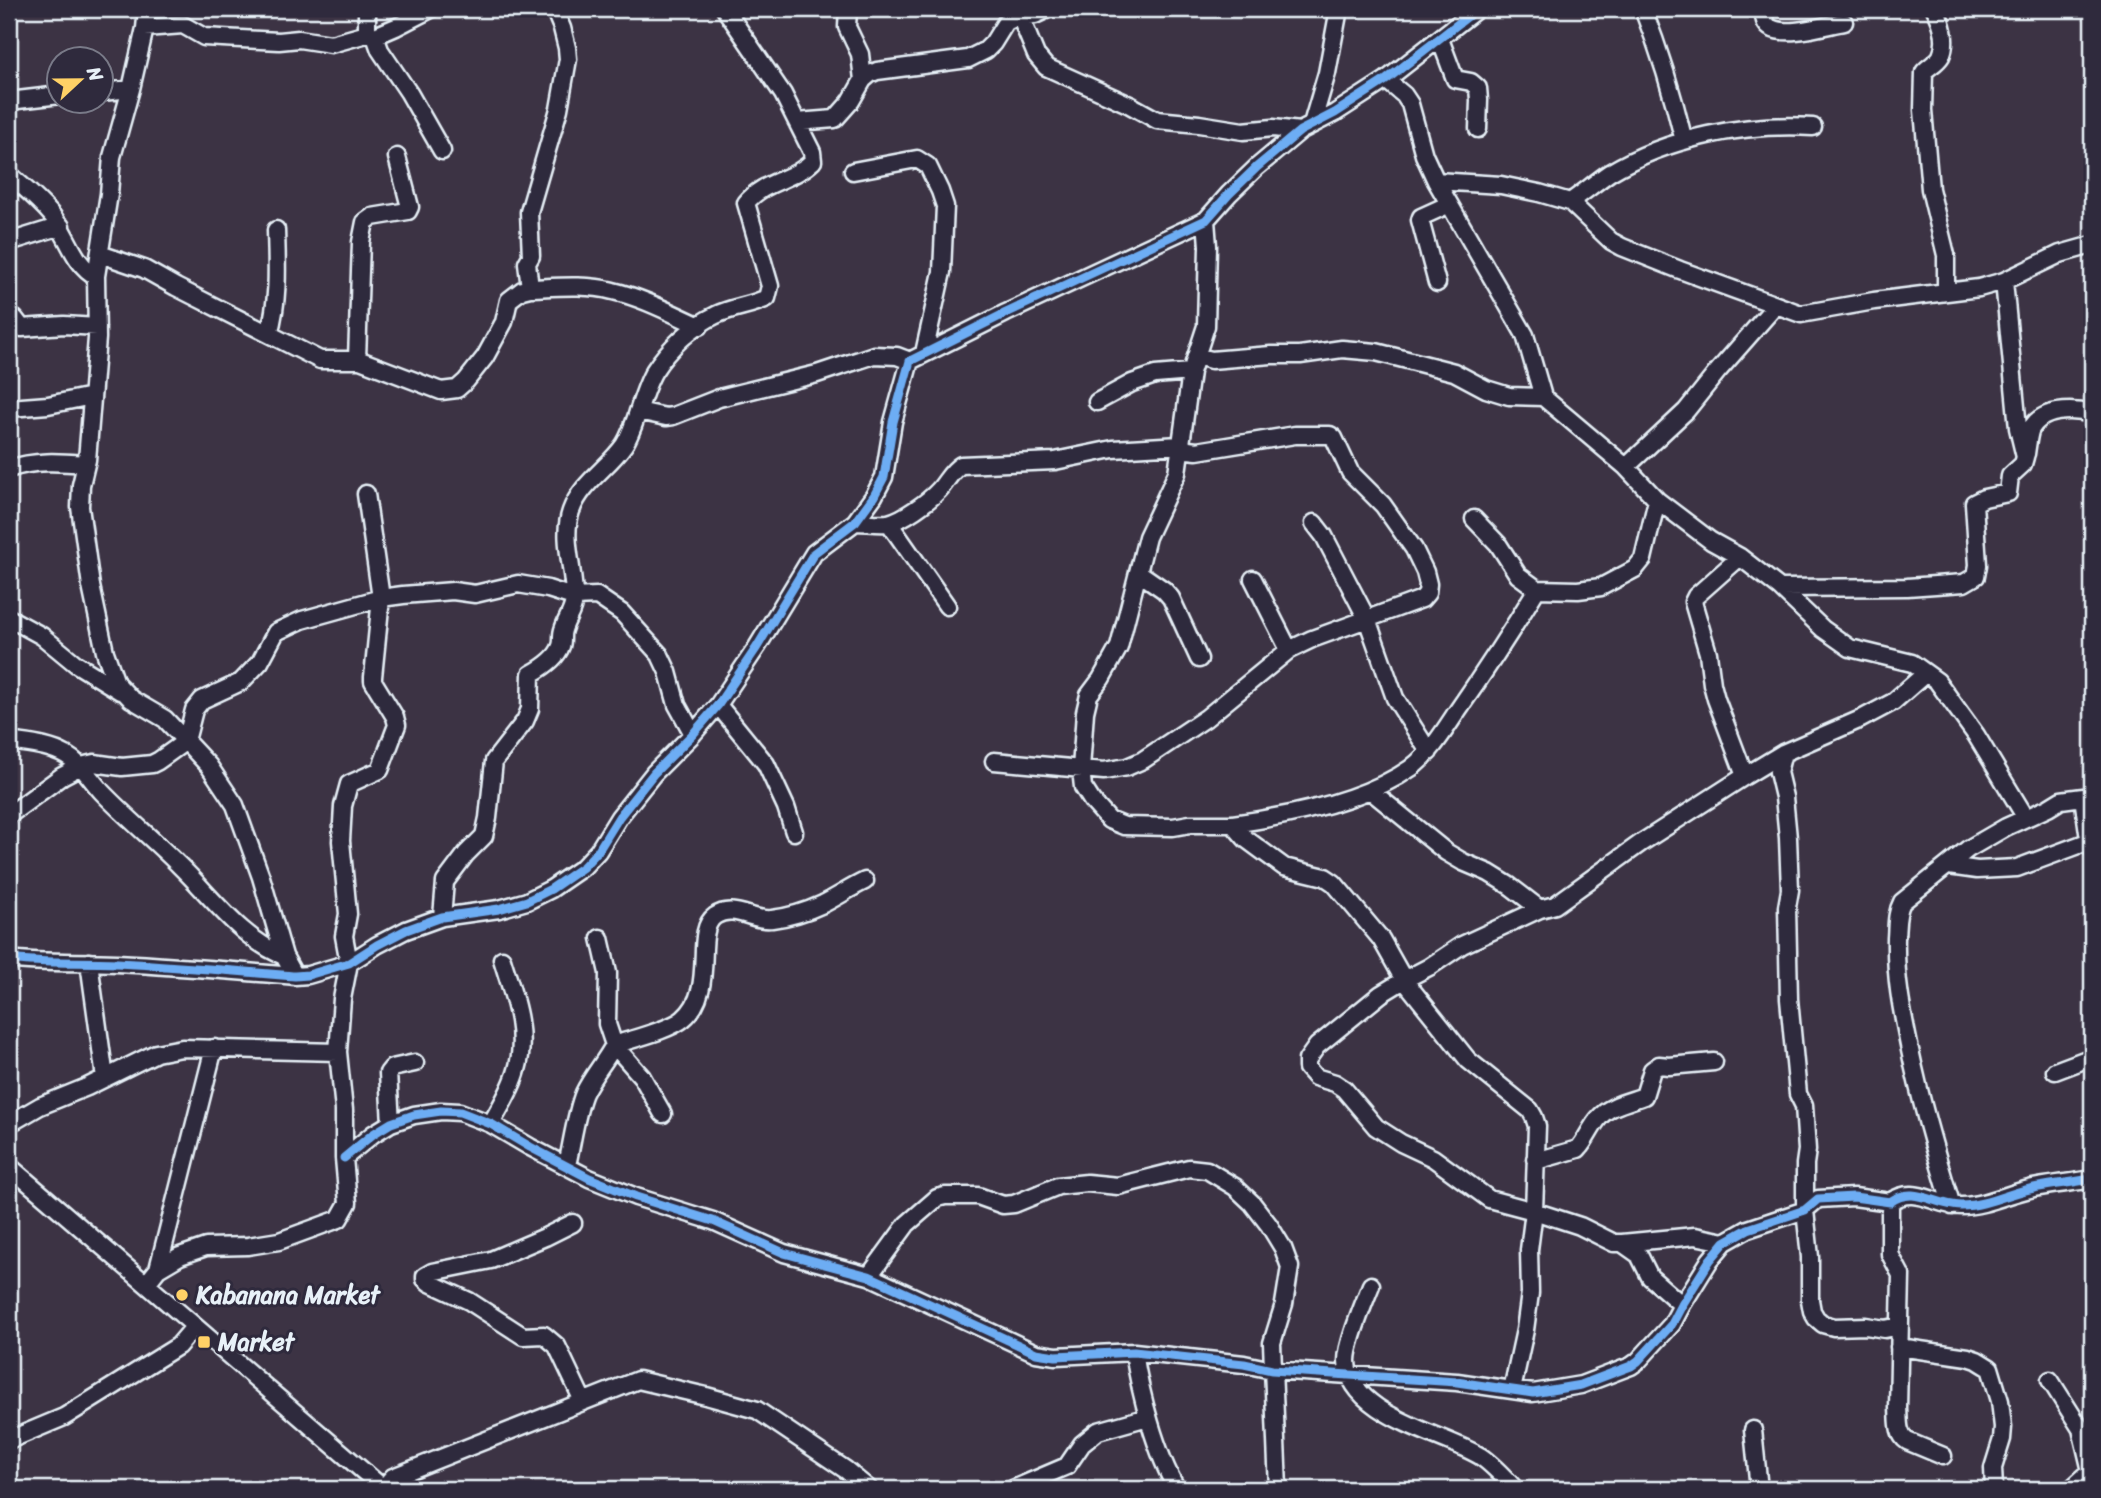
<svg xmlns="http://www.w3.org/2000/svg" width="2101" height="1498" font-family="Sriracha,sans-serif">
<rect width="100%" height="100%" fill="#3c3344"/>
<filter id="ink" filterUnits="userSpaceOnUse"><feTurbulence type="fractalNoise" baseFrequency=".0143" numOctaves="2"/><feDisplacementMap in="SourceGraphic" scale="14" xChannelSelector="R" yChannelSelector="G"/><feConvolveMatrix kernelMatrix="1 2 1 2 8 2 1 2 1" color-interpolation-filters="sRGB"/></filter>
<g filter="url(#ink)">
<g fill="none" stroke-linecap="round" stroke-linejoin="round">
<!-- minor casing -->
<g stroke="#e8f1f8" stroke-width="21">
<path id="minor" d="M 147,9 L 145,28 L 131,89 L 112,157 L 109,194 L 96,276 L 97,338 L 87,460 L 81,485 L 80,507 L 91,586 L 105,652 L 116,683 L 131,699 L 165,719 L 209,766 L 235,805 L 261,877 L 284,956 L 295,976
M 848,9 L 847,27 L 860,54 L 863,80
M 1643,9 C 1660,52 1673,95 1684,141
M 1763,9 C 1764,16 1764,25 1771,28 C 1787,37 1826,25 1844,22
M 1935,9 C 1942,22 1948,41 1941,56 C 1937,63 1929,66 1924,72 L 1923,110 L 1930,189 L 1946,255 L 1946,291
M 1020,16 L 1036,55 L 1046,67 L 1130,105 L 1157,120 L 1199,124 L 1243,131 L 1273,128 L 1300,131
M 145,28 L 183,25 L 204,37 L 279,41 L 299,39 L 331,44 L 367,34 L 375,36 L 396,27 L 431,9
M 367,34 L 367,9
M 375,36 L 380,50 L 409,93 L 442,151
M 1440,39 L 1455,79 L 1471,82 L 1478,88 L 1479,100 L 1478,129
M 1386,80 L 1404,95 L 1410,104 L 1424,155 L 1436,181 L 1525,335 L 1543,397 L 1626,467 L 1657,500 L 1711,541 L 1740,557 L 1780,588 L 1823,629 L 1850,648 L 1912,663 L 1937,681 L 1976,735 L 2026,818
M 102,92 L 131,89
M 9,101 L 60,95
M 797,122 L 835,119 L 851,101 L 863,80 L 870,74 L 877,71 L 968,59 L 986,50 L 993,43 L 1006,22 L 1020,16 L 1035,15 L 1048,9
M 1312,124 L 1327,73 L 1339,9
M 853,171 L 917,159 L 928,166 L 940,191 L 945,206 L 942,272 L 924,353
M 9,174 C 23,187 38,199 50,213 C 67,231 73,265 96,276
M 1436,181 L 1501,185 L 1539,193 L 1570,202 L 1611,241 L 1622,247 L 1680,270 L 1801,314 L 1874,301 L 1979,288 L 2004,281 L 2060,254 L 2092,245
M 1570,202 C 1583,193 1596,182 1609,173 C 1669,137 1744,123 1813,127
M 1206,220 L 1208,246 L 1206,326 L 1191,372 L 1177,473 L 1147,537 L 1119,647 L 1101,679 L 1089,695 L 1085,712 L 1081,769 L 1083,787 L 1092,801 L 1109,820 L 1124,826 L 1173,827 L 1190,824 L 1233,824 L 1246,839 L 1284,867 L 1325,877 L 1334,883 L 1381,939 L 1404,980 L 1468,1060 L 1530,1110 L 1534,1117 L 1537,1126 L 1534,1211 L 1529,1250 L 1530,1293 L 1525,1330 L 1512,1390
M 9,242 L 61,226
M 100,254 L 144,269 L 176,287 L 320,360 L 360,360 L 441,391 L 457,389 L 466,381 L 485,357 L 504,322 L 509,300 L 522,290 L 530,288 C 556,287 587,284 613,291 C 643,298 671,313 700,326
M 1437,283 L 1420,220 L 1421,217 L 1443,207 L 1448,202
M 530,288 L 527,263 L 531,256 L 529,212 L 559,109 L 568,59 L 567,48 L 562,28 L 554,9
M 9,316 L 15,319 L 22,328 L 64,325 L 97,327
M 269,334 C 279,300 277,265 276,230
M 1197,356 L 1211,360 L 1271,355 L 1300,355 L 1342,349 L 1376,352 L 1454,372 L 1486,389 L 1509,396 L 1543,397
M 357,359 L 361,242 L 365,222 L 372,217 L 408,211 L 410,207 L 397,157
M 1097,402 L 1132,383 L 1155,375 L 1191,372
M 9,408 L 48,405 L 92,396
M 638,411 L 666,417 L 673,416 L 719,398 L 817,374 L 874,355 L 897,356 L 910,361
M 2026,454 C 2027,447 2028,438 2030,431 C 2040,408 2073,409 2092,414
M 1626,467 L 1686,411 L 1718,371 L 1776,305
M 9,469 C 34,460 60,462 86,464
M 1474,519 L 1498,544 L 1518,575 L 1537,589 L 1578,590 L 1601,587 L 1635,569 L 1643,559 L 1657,500
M 855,522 C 865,522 878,524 888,523 C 903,520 929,501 939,490 C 947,481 951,471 961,465 L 1055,461 L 1113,449 L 1180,445 L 1188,450 L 1197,451 L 1295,435 L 1330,435 L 1334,438 L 1350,472 L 1383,505 L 1414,549 L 1425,572 L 1428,584 L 1427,593 L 1422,599 L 1312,639 L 1289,650 L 1206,718 L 1143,760 L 1127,767 L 1104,771 L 994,761
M 889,523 L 947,606
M 1314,523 L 1324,536 L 1367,619 L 1395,698 L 1429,752
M 1740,557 L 1696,596 L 1693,602 L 1708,653 L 1712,684 L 1716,699 L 1745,776
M 1138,572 L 1164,590 L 1171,598 L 1199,659
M 1253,579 L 1289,650
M 1780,588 L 1907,587 L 1964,583 L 1976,576 L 1978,565 L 1974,503 L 1984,498 L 2008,493 L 2010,476 L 2023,464 L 2025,457 L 2018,428 L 2004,281
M 9,618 L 42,636 L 76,664 L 120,691
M 718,705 L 766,764 L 786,807 L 794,832
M 9,741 C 27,744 49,745 66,755 C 82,764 90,779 102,792 C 127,818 155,841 180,866 C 213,898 241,939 284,956
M 1783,753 L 1778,772 L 1784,797 L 1788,838 L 1790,890 L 1787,907 L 1789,999 L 1798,1094 L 1804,1106 L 1807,1150 L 1805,1164 L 1805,1210 L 1810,1257 L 1810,1300 L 1812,1311 L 1816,1318 L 1823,1324 L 1834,1327 L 1866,1326 L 1885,1329 L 1900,1326
M 1371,791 L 1446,852 L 1463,862 L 1489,873 L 1510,886 L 1540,909
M 2083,797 L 2088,832 L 2092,849
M 9,815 L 62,776 L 81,766 L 94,763 L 122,767 L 152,764 L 158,761 L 186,741 L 194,710 L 202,700 L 241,682 L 260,662 L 276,632 L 302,620 L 381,598 L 403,595 L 453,591 L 475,594 L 518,584 L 548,589 L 573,597 L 597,596 L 622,613 L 660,655 L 668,672 L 677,705 L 693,734
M 1233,824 C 1290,816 1364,801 1411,768 C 1431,753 1444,731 1458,710 C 1486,670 1512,630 1537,589
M 1949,866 L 1977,870 L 2017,868 L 2090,841
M 442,917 L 445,882 L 466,854 L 484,836 L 488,818 L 494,761 L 525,721 L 530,709 L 531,674 C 542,668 557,658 561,646 C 563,641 561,635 563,630 C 566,619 573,612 574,600 C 575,571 561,539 571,511 C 581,483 608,468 624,445 C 637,425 641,393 654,371 C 668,349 692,326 716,315 C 732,307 751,306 767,298 L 770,286 L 746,203 C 764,180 793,181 813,161 L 812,152 L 783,94 L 725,9
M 600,938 L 608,973 L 607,1024 L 614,1045 L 642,1077 L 663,1114
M 9,959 C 45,964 81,961 117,963 C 176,966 235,971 295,976 L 308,975 L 349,963 L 377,945 L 406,930 L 442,917 L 499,909 L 527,901 L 551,889 L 583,867 L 598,851 L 619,817 L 654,773 L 693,734 L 718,705 L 757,647 L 814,553 L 855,522 L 874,496 L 884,477 L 893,422 L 910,361 L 1006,313 L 1206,220 L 1229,194 L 1257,167 L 1300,131 L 1335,113 L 1386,80 L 1477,9
M 89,962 L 105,1078
M 2055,1071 L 2092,1057
M 391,1123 L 388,1073 L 392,1068 L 415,1063
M 9,1124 L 40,1106 L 87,1087 L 156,1053 L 182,1048 L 338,1052
M 491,1124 C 500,1107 512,1089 517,1070 C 528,1032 513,995 502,959
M 344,1158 L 373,1134 L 391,1123 L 414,1115 L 441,1111 L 460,1112 L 491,1124 L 530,1147 L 589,1178 L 636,1197 L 713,1221 L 784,1253 L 869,1276 L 1036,1353 L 1056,1356 L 1134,1352 L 1244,1364 L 1272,1370 L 1457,1382 L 1533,1393 L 1581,1385 L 1631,1366 L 1638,1361 L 1672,1324 L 1682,1305 L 1710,1260 L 1725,1242 L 1748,1229 L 1805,1210 L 1818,1199 L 1854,1197 L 1890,1202 C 1915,1184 1934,1206 1961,1206 C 1987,1206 2013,1191 2039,1187 C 2057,1184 2075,1182 2092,1179
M 1535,1159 L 1543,1159 L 1578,1149 C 1586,1140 1590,1129 1598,1119 C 1609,1105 1628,1102 1644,1096 L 1652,1070 L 1659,1065 L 1669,1066 L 1714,1062
M 567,1165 C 572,1144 576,1112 584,1093 C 592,1076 605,1062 614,1045 C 632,1039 670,1030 683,1019 C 718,990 692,932 715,916 C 734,903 753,922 772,919 C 788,917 808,911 823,904 C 837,897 850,888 865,881
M 9,1166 L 384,1489
M 1890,1202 L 1890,1254 L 1901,1275 L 1898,1408 C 1899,1420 1897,1434 1907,1441 L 1943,1456
M 1952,1206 C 1936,1155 1921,1103 1910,1050 C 1902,1011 1895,979 1896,938 C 1897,926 1896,913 1902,902 L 1968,849 L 2006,827 L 2048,808 L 2061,800 L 2083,797 L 2092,798
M 573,1223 L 545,1237 L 491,1260 L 432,1272 L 425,1276 L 425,1279 L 430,1283 L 469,1301 L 523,1336 L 544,1335 L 557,1346 L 583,1401
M 1622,1243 L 1695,1236 L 1725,1242
M 158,1269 L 214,1048
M 869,1276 L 907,1224 L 937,1198 L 945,1196 L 978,1196 L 1003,1205 L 1014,1204 L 1058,1186 L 1087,1183 L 1118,1186 L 1189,1168 L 1207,1170 L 1235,1187 L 1252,1203 L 1269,1225 L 1283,1248 L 1290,1267 L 1284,1304 L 1272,1343 L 1278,1489
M 147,1283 L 158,1269 L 180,1256 L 206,1247 L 248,1246 L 279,1241 L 339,1219 L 348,1203 L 344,1158 L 344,1110 L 338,1052 L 342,999 L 349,963 L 344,936 L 348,914 L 341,841 L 343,806 L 349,784 L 380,770 L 397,725 L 395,717 L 373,681 L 373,677 L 381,598 L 366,494
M 1371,1285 C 1364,1303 1347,1343 1347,1361 C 1348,1415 1442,1433 1480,1456 C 1492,1464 1505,1478 1515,1489
M 1682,1305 L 1650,1277 L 1639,1255 L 1622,1243 L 1614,1243 L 1580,1226 L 1534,1211 L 1489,1199 L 1433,1158 L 1401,1143 L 1376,1127 L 1344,1089 L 1335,1083 L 1315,1077 L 1307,1068 L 1307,1060 L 1317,1046 L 1381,994 L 1404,980 L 1429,967 L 1462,945 L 1540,909 L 1555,905 L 1641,843 L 1745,776 L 1783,753 L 1861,719 L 1893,702 L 1926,673
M 1899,1347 L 1968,1357 L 1977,1360 L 1990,1368 L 2000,1401 L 2003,1427 L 2002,1439 L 1993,1468 L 1994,1489
M 1134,1352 C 1140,1393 1156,1454 1177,1489
M 2050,1380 L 2081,1429 L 2091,1471
M 1753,1430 L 1759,1489
M 9,1440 L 64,1417 L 178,1346 L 195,1326
M 383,1488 L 393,1477 L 638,1380 L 706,1396 L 757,1410 L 846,1470 L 869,1489
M 1013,1489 L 1067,1466 L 1082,1444 L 1098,1431 L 1148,1417
M 2071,1489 L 2092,1470"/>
</g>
<!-- minor -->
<use href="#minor" stroke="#2f2a3d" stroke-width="16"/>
<!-- cycleway casing -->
<g stroke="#2f2a3d" stroke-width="13">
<path id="cycleway" d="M 9,959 C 45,964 81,961 117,963 C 176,966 235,971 295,976 L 308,975 L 349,963 L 377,945 L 406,930 L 442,917 L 499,909 L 527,901 L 551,889 L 583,867 L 598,851 L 619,817 L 654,773 L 693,734 L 718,705 L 757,647 L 814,553 L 855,522 L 874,496 L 884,477 L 893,422 L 910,361 L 1006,313 L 1206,220 L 1229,194 L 1257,167 L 1300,131 L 1335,113 L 1386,80 L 1477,9
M 344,1158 L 373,1134 L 391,1123 L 414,1115 L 441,1111 L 460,1112 L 491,1124 L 530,1147 L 589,1178 L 636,1197 L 713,1221 L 784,1253 L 869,1276 L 1036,1353 L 1056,1356 L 1134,1352 L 1244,1364 L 1272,1370 L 1457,1382 L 1533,1393 L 1581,1385 L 1631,1366 L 1638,1361 L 1672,1324 L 1682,1305 L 1710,1260 L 1725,1242 L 1748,1229 L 1805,1210 L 1818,1199 L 1854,1197 L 1890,1202 C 1915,1184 1934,1206 1961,1206 C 1987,1206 2013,1191 2039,1187 C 2057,1184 2075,1182 2092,1179"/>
</g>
<!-- cycleway -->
<use href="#cycleway" stroke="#6dadf4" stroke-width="9"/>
</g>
</g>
<!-- markers -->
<g fill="#ffd166" stroke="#2f2a3d" stroke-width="2.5">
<circle cx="182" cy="1295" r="7"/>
<rect x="197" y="1335" width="14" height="14" rx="3.5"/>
</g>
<g text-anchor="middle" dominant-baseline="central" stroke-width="6" stroke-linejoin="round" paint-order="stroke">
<!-- poi labels -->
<g font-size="24" font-weight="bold" fill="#e8f1f8" stroke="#2f2a3d" text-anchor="start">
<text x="196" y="1295">Kabanana Market</text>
<text x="218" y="1342">Market</text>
</g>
</g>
<!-- margin -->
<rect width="2101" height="1498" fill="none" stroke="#2f2a3d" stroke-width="35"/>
<rect x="18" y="18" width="2066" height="1463" fill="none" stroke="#e8f1f8" stroke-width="2.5" filter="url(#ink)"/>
<!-- north arrow -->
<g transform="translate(80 80) rotate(68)"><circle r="33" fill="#2f2a3d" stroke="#797a88" stroke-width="2"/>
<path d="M0-5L12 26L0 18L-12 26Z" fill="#ffd166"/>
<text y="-10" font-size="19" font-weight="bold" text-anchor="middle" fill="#e8f1f8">N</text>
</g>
</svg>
